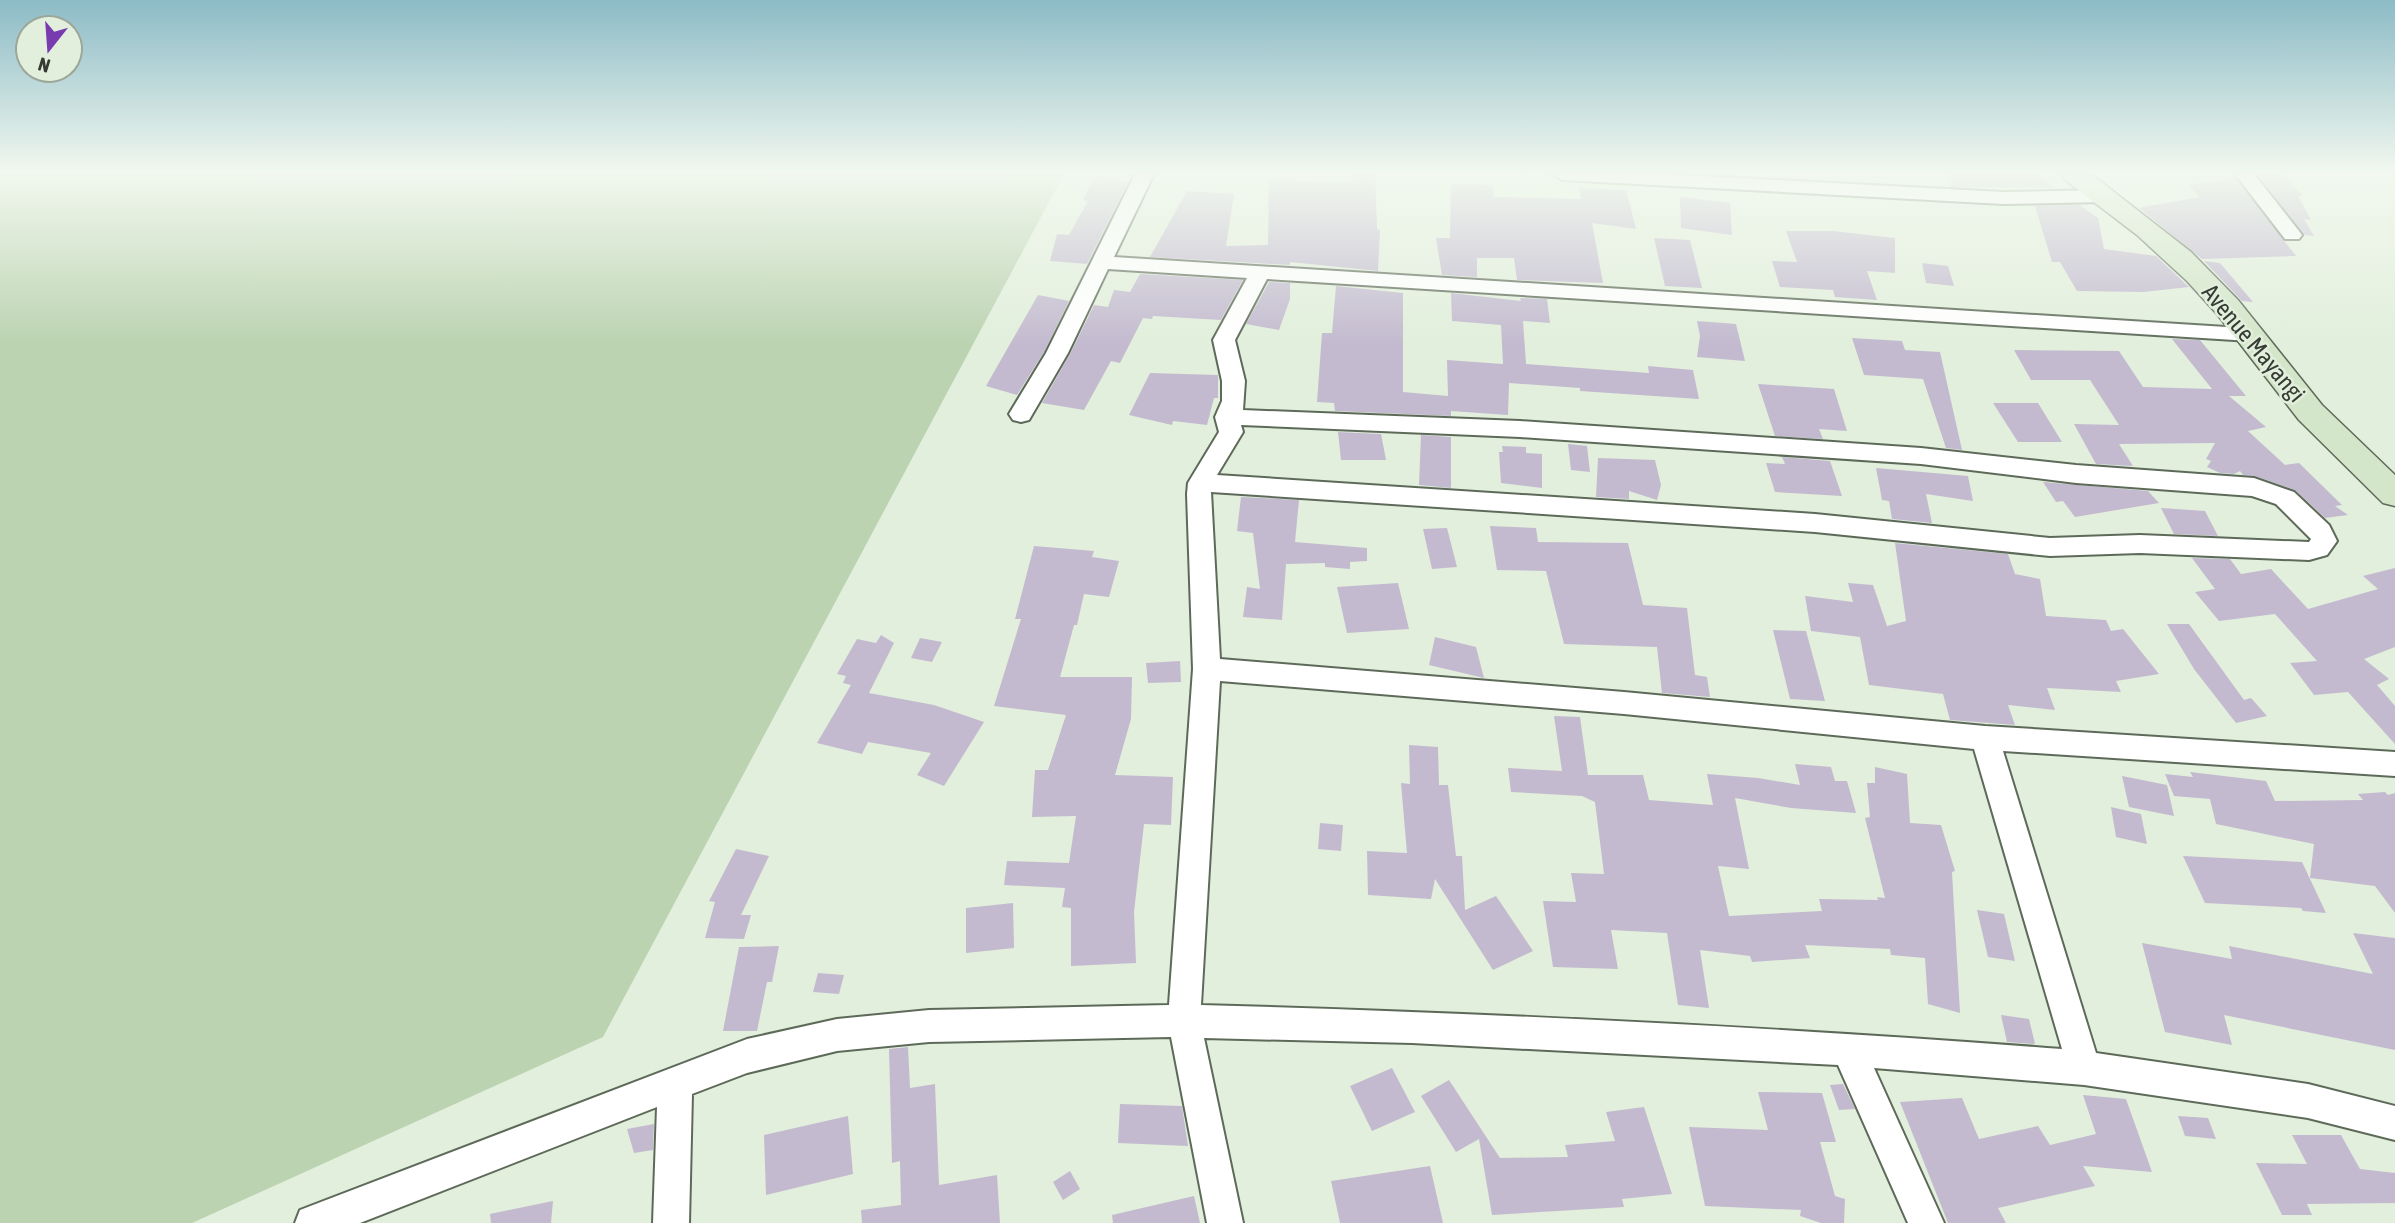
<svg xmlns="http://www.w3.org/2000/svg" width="2395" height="1223" font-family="'Asap Condensed',sans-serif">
<rect width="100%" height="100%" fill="#e2efdc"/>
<!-- green -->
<path fill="#bbd3b1" d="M 0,174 L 1064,174 L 603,1037 L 192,1223 L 0,1223 Z"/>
<!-- building -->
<path fill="#c3bacf" d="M 1352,174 L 1375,174 L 1377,229 L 1380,230 L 1378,271 L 1290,262 L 1290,265 L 1150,257 L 1187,191 L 1234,194 L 1226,246 L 1268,245 L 1269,180 L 1353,183 Z
M 1948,174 L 2035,174 L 2056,188 L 1950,187 Z
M 2257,174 L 2283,174 L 2303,196 L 2298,196 L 2311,220 L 2304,219 L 2314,236 L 2305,235 Z
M 1094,177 L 1128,182 L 1087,264 L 1050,261 L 1057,234 L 1069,235 L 1088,201 L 1083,200 Z
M 2236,179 L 2296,256 L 2202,259 L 2139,208 L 2200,197 L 2188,185 Z
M 1451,184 L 1492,185 L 1494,197 L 1581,199 L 1579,188 L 1626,190 L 1636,229 L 1592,223 L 1603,283 L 1517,280 L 1514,258 L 1477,258 L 1477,277 L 1442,275 L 1436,238 L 1450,238 Z
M 1680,197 L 1730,203 L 1732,235 L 1681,228 Z
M 2079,205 L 2098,218 L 2104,249 L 2156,256 L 2189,287 L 2143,292 L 2077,291 L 2060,262 L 2052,262 L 2035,206 Z
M 1786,231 L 1833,231 L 1895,238 L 1895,273 L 1867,271 L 1877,300 L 1835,297 L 1833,290 L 1780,287 L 1772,261 L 1797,262 Z
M 1654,238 L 1690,240 L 1702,288 L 1665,286 Z
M 2204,261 L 2220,263 L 2253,302 L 2242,301 Z
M 1922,263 L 1948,266 L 1954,286 L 1926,283 Z
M 1140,274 L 1243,280 L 1221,320 L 1153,316 L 1152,319 L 1143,318 L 1120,363 L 1111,361 L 1084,410 L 1042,403 L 1070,354 L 1094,305 L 1108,307 L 1114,290 L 1130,292 Z
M 1269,282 L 1290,283 L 1290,299 L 1279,330 L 1246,324 Z
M 1336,286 L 1403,293 L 1403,392 L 1448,396 L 1447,360 L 1503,364 L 1501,325 L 1452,321 L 1451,293 L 1521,301 L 1520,298 L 1547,299 L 1550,323 L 1523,321 L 1526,364 L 1649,373 L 1648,366 L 1693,370 L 1699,399 L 1580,391 L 1580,388 L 1509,383 L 1508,415 L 1451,411 L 1451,416 L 1335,411 L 1334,403 L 1317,402 L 1322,333 L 1332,333 Z
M 1038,295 L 1069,301 L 1044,352 L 1017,395 L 986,386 Z
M 1697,321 L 1736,324 L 1745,361 L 1697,357 L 1700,336 Z
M 1852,338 L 1902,341 L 1905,350 L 1940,352 L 1962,450 L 1946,448 L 1923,379 L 1864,375 Z
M 2172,339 L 2200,340 L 2246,396 L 2229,396 L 2266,427 L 2248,431 L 2285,465 L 2299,463 L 2342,505 L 2335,506 L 2348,515 L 2325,518 L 2295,490 L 2255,476 L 2243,475 L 2240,471 L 2234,474 L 2220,473 L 2207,467 L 2211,461 L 2206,459 L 2215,443 L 2119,444 L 2133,466 L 2096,464 L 2074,424 L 2119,425 L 2090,380 L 2031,380 L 2014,350 L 2119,351 L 2143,387 L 2212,389 Z
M 1150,373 L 1218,375 L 1218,398 L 1214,398 L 1207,425 L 1173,421 L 1172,425 L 1129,415 Z
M 1758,384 L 1834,389 L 1847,431 L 1819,429 L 1823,439 L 1775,436 Z
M 1993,403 L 2038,403 L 2062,442 L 2018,442 Z
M 1338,432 L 1381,434 L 1386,460 L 1341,460 Z
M 1421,435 L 1451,437 L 1451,488 L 1419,485 Z
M 1568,444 L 1587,446 L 1590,472 L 1571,470 Z
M 1502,446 L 1526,447 L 1526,453 L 1542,454 L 1542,488 L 1501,483 L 1499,452 L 1503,452 Z
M 1782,457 L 1830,461 L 1842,496 L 1775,492 L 1766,463 L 1785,464 Z
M 1598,458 L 1655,460 L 1661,485 L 1657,500 L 1629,491 L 1629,499 L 1596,497 Z
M 1876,468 L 1968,476 L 1973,501 L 1926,494 L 1932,523 L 1892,519 L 1889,501 L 1882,500 Z
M 2043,482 L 2148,491 L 2159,503 L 2075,517 L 2063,501 L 2056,502 Z
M 1241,497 L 1299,500 L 1295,542 L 1367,548 L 1367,561 L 1350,562 L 1350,569 L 1325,567 L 1325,563 L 1286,564 L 1282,620 L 1243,617 L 1247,587 L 1260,589 L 1253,533 L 1237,531 Z
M 2161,508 L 2205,511 L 2218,536 L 2174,534 Z
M 1490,526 L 1536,528 L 1538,542 L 1628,543 L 1643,605 L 1687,608 L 1695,675 L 1707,677 L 1710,697 L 1662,693 L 1657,647 L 1564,644 L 1546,571 L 1497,570 Z
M 1447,528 L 1457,567 L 1432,569 L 1423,529 Z
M 1895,543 L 2008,554 L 2015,574 L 2040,579 L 2046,616 L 2106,620 L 2111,631 L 2123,629 L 2159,674 L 2116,681 L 2121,692 L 2047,688 L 2055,710 L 2008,705 L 2015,725 L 1950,720 L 1943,694 L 1869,685 L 1860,637 L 1811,631 L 1805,596 L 1853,602 L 1848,583 L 1873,585 L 1887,626 L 1906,621 Z
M 1034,546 L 1094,551 L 1092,557 L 1119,561 L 1109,597 L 1084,594 L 1077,625 L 1074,625 L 1060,677 L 1132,677 L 1131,719 L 1115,775 L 1173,777 L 1171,825 L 1144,824 L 1134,912 L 1136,963 L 1071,966 L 1071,908 L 1062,907 L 1065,888 L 1004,885 L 1007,861 L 1069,863 L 1076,816 L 1032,817 L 1035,770 L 1048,770 L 1066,715 L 994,706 L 1021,619 L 1015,619 Z
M 2192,558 L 2230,559 L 2241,574 L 2271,569 L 2308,609 L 2378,589 L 2363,576 L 2395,568 L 2395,647 L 2364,659 L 2389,679 L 2377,685 L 2395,706 L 2395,744 L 2348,692 L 2314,695 L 2290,663 L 2317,661 L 2275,614 L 2219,621 L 2195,592 L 2215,589 Z
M 1398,583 L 1409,629 L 1347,633 L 1337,587 Z
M 2167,624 L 2189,624 L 2244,700 L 2251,698 L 2267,716 L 2236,723 L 2194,669 Z
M 1773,630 L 1806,631 L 1825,701 L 1790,699 Z
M 881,635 L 894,643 L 869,693 L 934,705 L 984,722 L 944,786 L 917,775 L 931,753 L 868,742 L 862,754 L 817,743 L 851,685 L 843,683 L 846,676 L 837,674 L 857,639 L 876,643 Z
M 1435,637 L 1476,647 L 1484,678 L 1429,665 Z
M 920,638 L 942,642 L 932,662 L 911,658 Z
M 1180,661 L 1181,682 L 1148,683 L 1146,663 Z
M 1554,716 L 1580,717 L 1588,775 L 1643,775 L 1649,800 L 1713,805 L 1707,774 L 1758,778 L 1800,785 L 1795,764 L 1831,767 L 1835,781 L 1847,781 L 1856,813 L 1791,808 L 1735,798 L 1749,869 L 1718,866 L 1729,916 L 1822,911 L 1819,899 L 1878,900 L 1877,897 L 1885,898 L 1865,818 L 1870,817 L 1867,783 L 1875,783 L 1875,767 L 1907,774 L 1910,823 L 1941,825 L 1955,871 L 1952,872 L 1960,1013 L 1928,1004 L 1925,958 L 1891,955 L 1890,949 L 1805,945 L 1810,958 L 1752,962 L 1750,956 L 1700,950 L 1709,1008 L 1678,1005 L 1667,933 L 1611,930 L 1618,969 L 1553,967 L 1543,901 L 1576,902 L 1571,873 L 1604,874 L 1595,802 L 1582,796 L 1511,792 L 1508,768 L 1562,771 Z
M 1409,745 L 1438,747 L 1439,785 L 1448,785 L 1456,856 L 1462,856 L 1465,910 L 1496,896 L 1533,951 L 1493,970 L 1435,879 L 1431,899 L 1368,895 L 1367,851 L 1407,853 L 1401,783 L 1410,784 Z
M 2190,772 L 2266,781 L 2275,801 L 2363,800 L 2358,794 L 2385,792 L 2388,795 L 2395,793 L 2395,913 L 2375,886 L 2310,878 L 2314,844 L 2216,824 L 2210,799 L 2174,796 L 2165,774 L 2193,777 Z
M 2122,776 L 2167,785 L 2174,816 L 2129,807 Z
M 2111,807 L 2141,814 L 2147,844 L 2116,837 Z
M 1320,823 L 1343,825 L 1341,851 L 1318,849 Z
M 736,849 L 769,856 L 741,915 L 751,915 L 744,939 L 705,938 L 715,902 L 709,901 Z
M 2183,856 L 2302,862 L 2326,913 L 2303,911 L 2301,908 L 2205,903 Z
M 1013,903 L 1014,948 L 966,953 L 966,908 Z
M 1977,910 L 2004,914 L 2015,961 L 1988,957 Z
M 2353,933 L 2395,938 L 2395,1050 L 2224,1015 L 2232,1045 L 2165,1032 L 2142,943 L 2232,959 L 2229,946 L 2373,974 Z
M 779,946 L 772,982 L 767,982 L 757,1031 L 723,1031 L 739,947 Z
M 818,973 L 844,975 L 839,994 L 813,992 Z
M 2001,1015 L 2029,1019 L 2035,1044 L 2007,1042 Z
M 908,1047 L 910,1088 L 935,1084 L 939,1185 L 997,1175 L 1000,1223 L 862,1223 L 861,1210 L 901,1205 L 900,1161 L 892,1163 L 889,1049 Z
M 1392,1068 L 1415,1112 L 1372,1131 L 1350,1086 Z
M 1449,1080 L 1500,1158 L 1568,1157 L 1565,1145 L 1615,1141 L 1606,1112 L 1644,1107 L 1672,1194 L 1622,1199 L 1624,1207 L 1492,1215 L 1479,1139 L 1456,1152 L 1421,1096 Z
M 1843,1084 L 1855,1109 L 1839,1110 L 1830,1085 Z
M 1758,1092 L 1822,1093 L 1836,1142 L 1820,1142 L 1835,1196 L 1845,1199 L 1844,1223 L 1821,1223 L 1800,1216 L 1801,1210 L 1705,1206 L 1689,1127 L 1768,1130 Z
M 2083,1095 L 2126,1099 L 2152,1172 L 2083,1166 L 2095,1186 L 1998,1208 L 2006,1223 L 1948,1223 L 1900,1102 L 1962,1098 L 1979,1139 L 2038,1126 L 2050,1145 L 2096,1134 Z
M 1120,1104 L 1182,1106 L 1188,1146 L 1118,1143 Z
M 848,1116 L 853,1174 L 766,1195 L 764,1135 Z
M 2178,1116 L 2208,1118 L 2216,1139 L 2185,1136 Z
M 654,1124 L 653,1150 L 634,1153 L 627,1129 Z
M 2292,1135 L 2341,1135 L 2360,1169 L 2395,1173 L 2395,1203 L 2307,1204 L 2312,1215 L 2282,1215 L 2256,1163 L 2307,1164 Z
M 1430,1166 L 1443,1223 L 1340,1223 L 1331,1181 Z
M 1070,1171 L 1080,1189 L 1063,1200 L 1053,1182 Z
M 1194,1196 L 1200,1223 L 1113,1223 L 1112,1215 Z
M 553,1201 L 551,1223 L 491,1223 L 490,1214 Z"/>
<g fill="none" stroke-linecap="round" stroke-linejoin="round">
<!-- street casing -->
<g stroke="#5e6a59" stroke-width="4">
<path id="street" d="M 1135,174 L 1154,174 L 1114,257 L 2258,329 L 2261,334 L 2258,339 L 2250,341 L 1267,279 L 1235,340 L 1245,381 L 1243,410 L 1520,421 L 1921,448 L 2076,465 L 2254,478 L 2294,492 L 2329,525 L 2337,541 L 2327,555 L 2309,560 L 2140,553 L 2050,556 L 1815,532 L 1211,492 L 1220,659 L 1624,692 L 1985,726 L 2395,752 L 2395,776 L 2003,751 L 2096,1053 L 2308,1084 L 2395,1106 L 2395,1140 L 2308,1118 L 2084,1085 L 1874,1068 L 1944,1223 L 1908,1223 L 1838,1065 L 1412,1043 L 1204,1038 L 1243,1223 L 1207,1223 L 1171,1037 L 929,1042 L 837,1051 L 747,1073 L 692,1094 L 689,1223 L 653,1223 L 657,1107 L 360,1223 L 295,1223 L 300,1210 L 313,1205 L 747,1039 L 837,1019 L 929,1010 L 1169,1005 L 1193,669 L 1187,494 L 1188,483 L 1219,432 L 1215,417 L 1222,401 L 1222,381 L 1213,340 L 1247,278 L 1108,269 L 1068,353 L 1029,420 L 1021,422 L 1013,420 L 1009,414 L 1046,353 ZM 1241,425 L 1520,437 L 1921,464 L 2076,483 L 2252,496 L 2276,504 L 2311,539 L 2309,542 L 2140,535 L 2050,538 L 1815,514 L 1217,475 L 1243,432 ZM 1220,681 L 1624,714 L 1974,749 L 2062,1049 C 1775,1027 1489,1013 1201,1005 Z
M 1552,174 L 1662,174 L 2003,192 L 2105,190 L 2115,196 L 2105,202 L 2003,204 L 1562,180 Z
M 2235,174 L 2254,174 L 2299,231 L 2302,235 L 2299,239 L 2285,239 Z"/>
</g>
<!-- secondary casing -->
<g stroke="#5e6a59" stroke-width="3">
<path id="secondary" d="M 2061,174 L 2091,174 L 2191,252 L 2238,300 L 2322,405 L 2395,475 L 2395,506 L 2383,503 L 2299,420 L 2217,314 L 2187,281 L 2137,235 L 2065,180 Z"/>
</g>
<!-- street -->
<use href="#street" fill="#fff" fill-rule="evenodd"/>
<!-- secondary -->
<use href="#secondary" fill="#d3e6c9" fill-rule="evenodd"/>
</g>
<!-- sky -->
<linearGradient id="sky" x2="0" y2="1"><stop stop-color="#8cbbc6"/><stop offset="0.5" stop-color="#f2f8ef"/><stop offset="1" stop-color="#f2f8ef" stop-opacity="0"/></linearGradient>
<rect width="2395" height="345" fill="url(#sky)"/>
<g text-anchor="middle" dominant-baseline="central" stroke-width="5" stroke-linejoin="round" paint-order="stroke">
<!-- street labels -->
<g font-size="24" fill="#363c34" stroke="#e2efdc">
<text transform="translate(2254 343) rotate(50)">Avenue Mayangi</text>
</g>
</g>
<!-- north arrow -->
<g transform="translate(49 49) rotate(197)"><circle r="33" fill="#e2efdc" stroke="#9da799" stroke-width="2"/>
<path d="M0-5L12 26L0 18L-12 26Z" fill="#783bb0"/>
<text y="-10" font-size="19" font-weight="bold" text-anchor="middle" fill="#363c34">N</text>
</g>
</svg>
